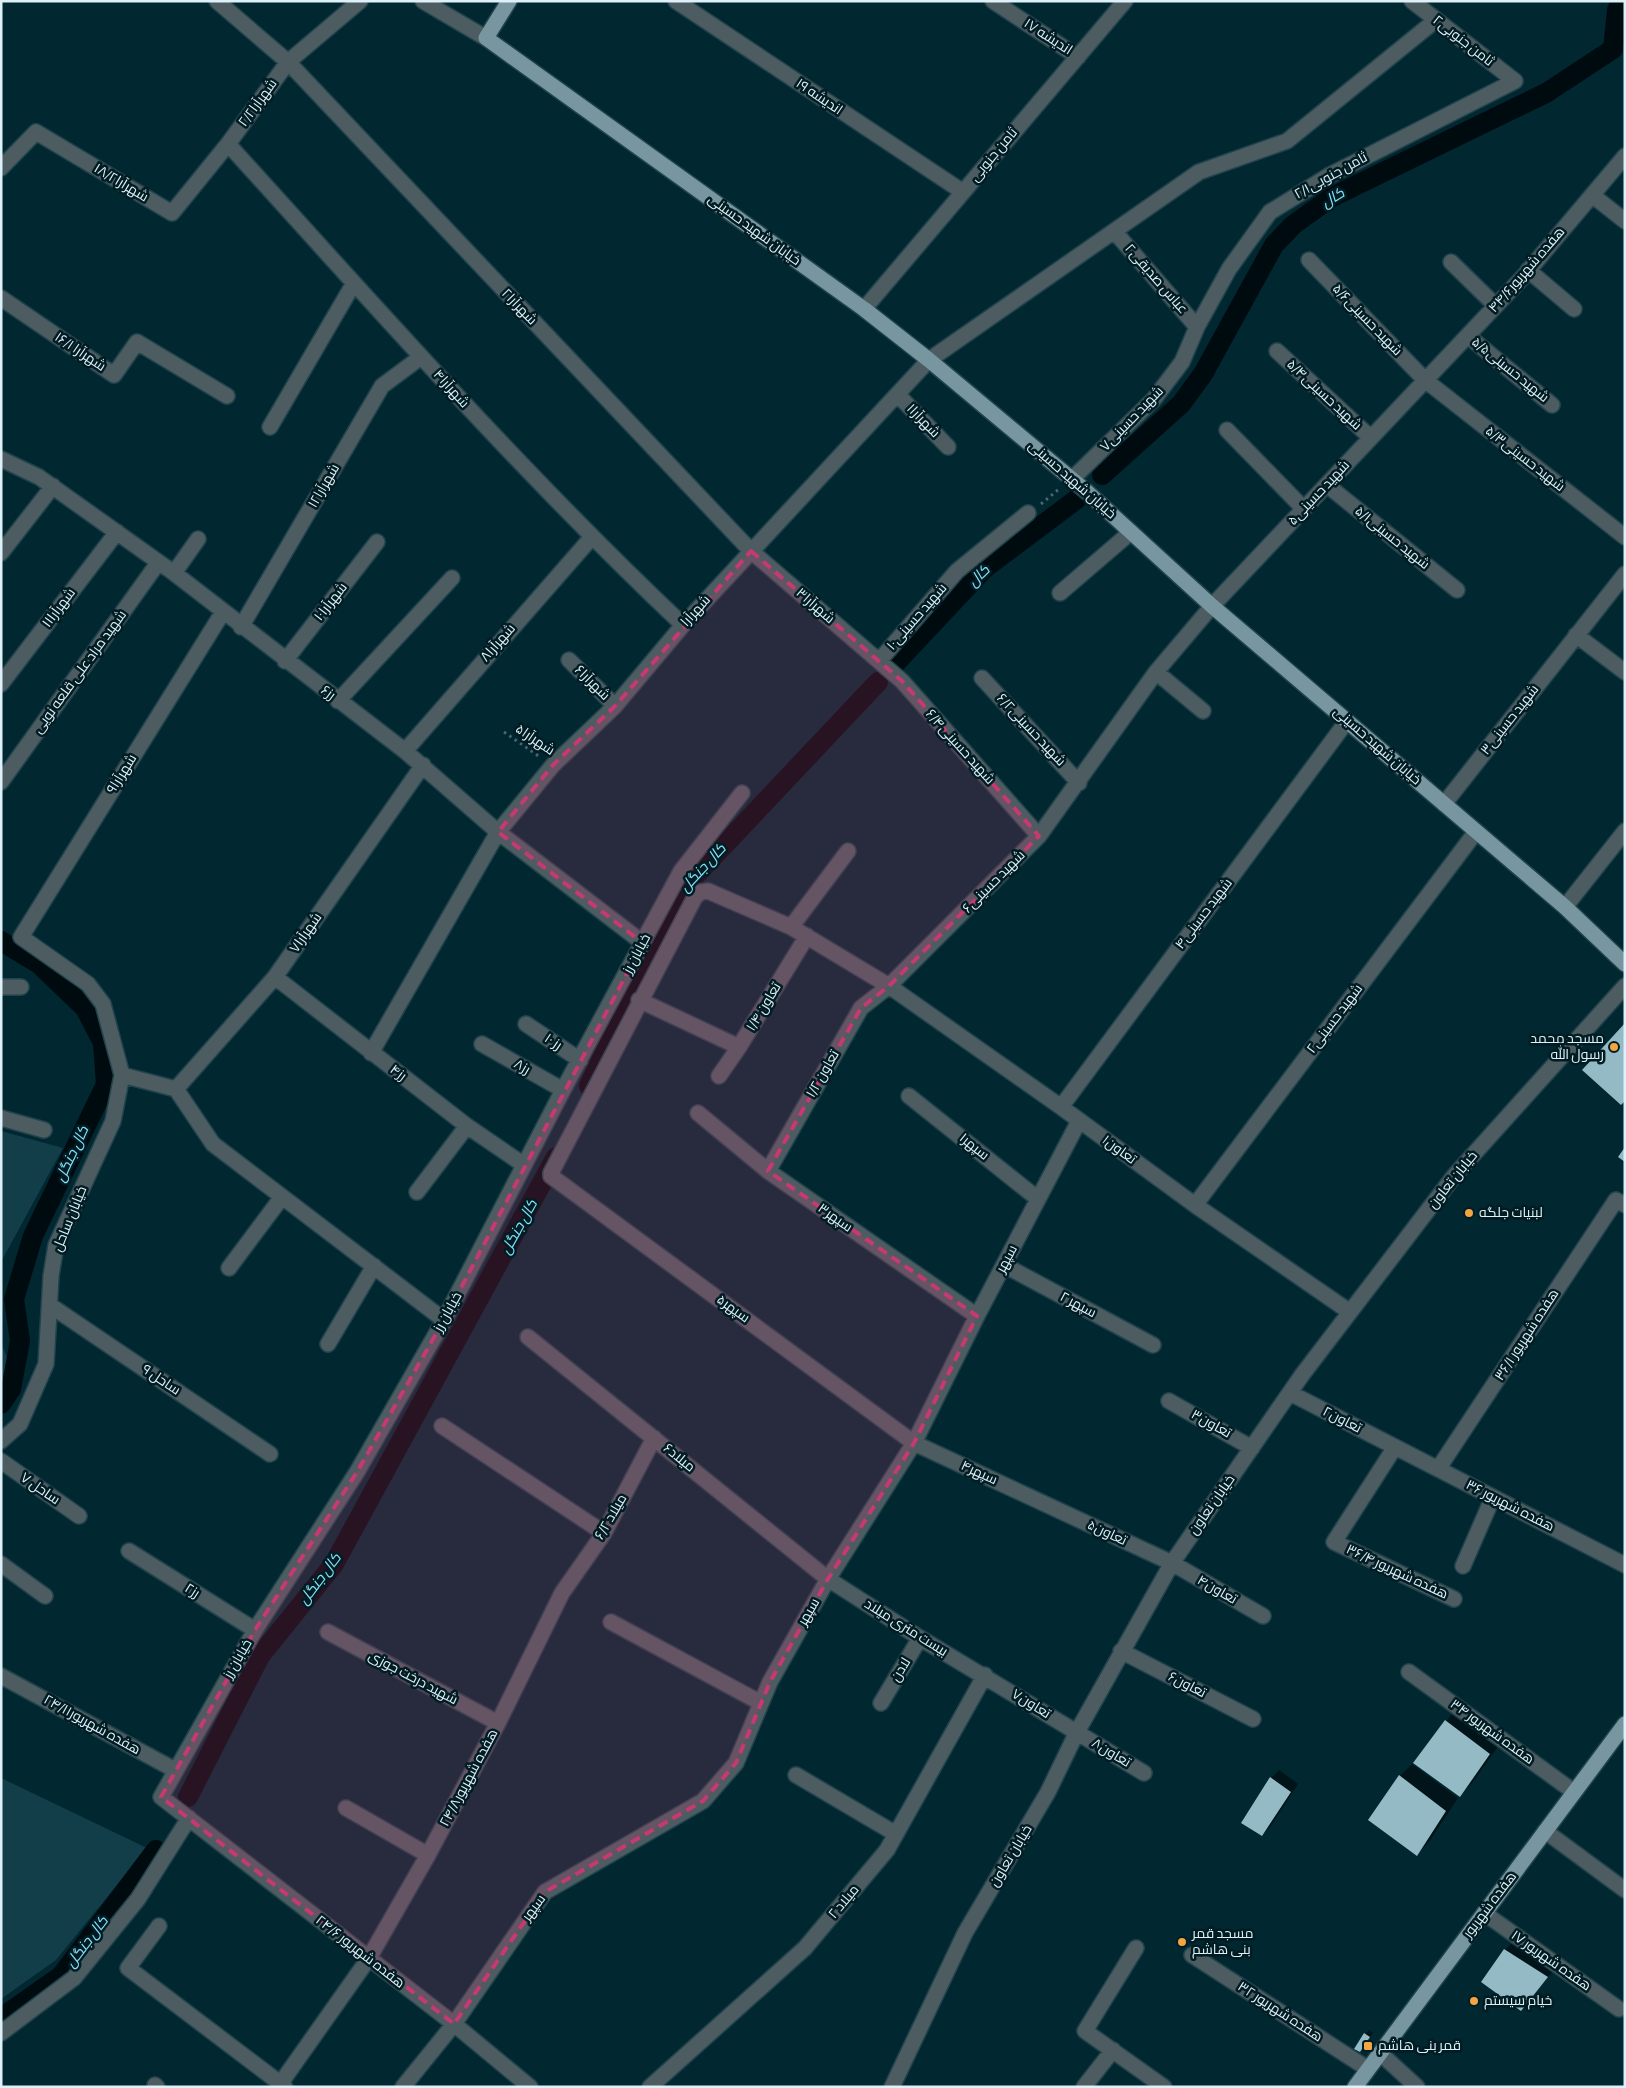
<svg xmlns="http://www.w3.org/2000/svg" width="1626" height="2088" font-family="'Alegreya Sans',Cairo,sans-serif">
<rect width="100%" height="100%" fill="#012730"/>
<!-- green -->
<path fill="#123e4a" d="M 1,1131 L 63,1148 L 1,1262 Z
M 1,1343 L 9,1362 L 1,1388 Z
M 1,1778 L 147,1848 L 56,1960 L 1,1999 Z"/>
<!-- shadow -->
<path fill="#0007" d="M 1458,1708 L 1502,1741 L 1472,1783 L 1460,1795 L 1415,1763 L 1446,1721 Z
M 1412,1764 L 1458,1798 L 1429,1842 L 1417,1854 L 1400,1776 Z
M 1279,1770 L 1298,1784 L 1270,1827 L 1262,1835 L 1271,1778 Z
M 1513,1942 L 1555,1969 L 1521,2009 L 1505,1950 Z
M 1369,2030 L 1373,2033 L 1363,2047 L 1365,2034 Z"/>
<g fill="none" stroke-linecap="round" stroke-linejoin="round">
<!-- canal -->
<path stroke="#000b10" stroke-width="20" d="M 1102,475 L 1181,404 L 1203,374 L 1274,245 L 1293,225 L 1332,197 L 1546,93 L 1613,49 L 1617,10 L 1621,1
M 892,667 L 985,568 L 1077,499
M 1,941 L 39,964 L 85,1008 L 103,1043 L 106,1084 L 33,1236 L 14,1299 L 20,1341 L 11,1389 L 1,1404
M 589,1086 L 679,893 L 878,682
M 188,1797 L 260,1656 L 334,1564 L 556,1157
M 1,2018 L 61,1976 L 156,1850"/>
</g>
<!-- building -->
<path fill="#94bac6" d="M 1625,1023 L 1625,1101 L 1621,1105 L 1582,1070 Z
M 1625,1147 L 1625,1162 L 1618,1157 Z
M 1445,1720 L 1490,1754 L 1460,1797 L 1413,1763 Z
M 1399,1775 L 1446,1811 L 1417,1856 L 1368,1820 Z
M 1270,1777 L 1291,1792 L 1262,1836 L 1241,1823 Z
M 1504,1949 L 1548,1977 L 1521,2011 L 1481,1982 Z
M 1364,2033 L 1370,2037 L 1360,2052 L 1354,2049 Z"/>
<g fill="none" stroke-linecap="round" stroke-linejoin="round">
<!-- minor casing -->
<g stroke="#20434c" stroke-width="18">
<path id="minor" d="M 217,1 L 288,62 L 751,551 L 902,681 L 1039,836
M 423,1 L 486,38
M 676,1 L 963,192
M 993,1 L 1078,57
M 228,144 C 376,307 522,473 683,625
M 1,168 L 36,132 L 172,213 L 228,144 L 288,62 L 360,1
M 1592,195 L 1625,221
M 1114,231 L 1197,327
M 1309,260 L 1425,380 L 1625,537
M 1451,262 L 1496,306
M 1528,270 L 1574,309
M 1,298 L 114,375 L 137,342 L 227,396
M 864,309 L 1125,1
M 1468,336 L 1552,405
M 1277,351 L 1371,438
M 898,395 L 948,447
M 270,427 L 354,283
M 1227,430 L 1304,509
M 1,459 L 39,477 L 174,573 L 405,751 L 498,832 L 643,943
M 1072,479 L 1154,399 L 1182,362 L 1197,327 L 1229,269 L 1270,212 L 1330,175 L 1515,81 L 1412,1
M 1327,485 L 1457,590
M 1,553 L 53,486
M 174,573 L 198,539
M 1060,593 L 1131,532
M 241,627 L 382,386 L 421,357
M 1576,635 L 1625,672
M 569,660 L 615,706
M 285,661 L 377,542
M 879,661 L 957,571 L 1028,513
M 1156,672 L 1203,711
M 982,678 L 1079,783
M 1,684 L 117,532
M 338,701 L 452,578
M 405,751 L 592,537
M 1,782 L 158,563
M 1444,804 L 1625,574
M 1565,907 L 1625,831
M 791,927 L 848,851
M 275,977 L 467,1126 L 524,1165
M 1,987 L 21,987
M 639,1000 L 739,1047
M 526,1024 L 580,1060
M 482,1044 L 563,1090
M 371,1053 L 498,832 L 553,765 L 615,706 L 683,625 L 929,360 L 1199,172 L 1287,141 L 1436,20
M 122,1075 L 103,1004 L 88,984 L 21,937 L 223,612
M 719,1076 L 739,1047 L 807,936
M 176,1089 L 275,977 L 423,765
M 176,1089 L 213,1144 L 444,1320
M 909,1096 L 1038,1199
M 1061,1107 L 1347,721
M 698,1113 L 768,1171 L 977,1316
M 1,1118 L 44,1130
M 768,1171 L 861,1008 L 889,986 L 1039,836 L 1156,672 L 1212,606 L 1523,277 L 1625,156
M 417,1192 L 467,1126
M 1195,1205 L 1475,833
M 1004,1265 L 1153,1345
M 229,1268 L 282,1197
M 51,1306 L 270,1454
M 528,1337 L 828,1579 L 920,1638 L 1144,1773
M 328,1344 L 374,1266
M 1290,1393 L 1625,1565
M 1169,1401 L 1252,1448
M 442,1426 L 604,1533
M 1,1441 L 20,1424 L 46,1364 L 51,1276 L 56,1245 L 113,1121 L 122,1075 L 176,1089
M 1395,1447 L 1334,1542 L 1454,1599
M 1,1461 L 79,1516
M 1438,1469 L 1616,1200 L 1625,1205
M 129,1551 L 255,1630
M 1,1564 L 45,1596
M 1463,1566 L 1493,1497
M 1263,1616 L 1172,1563 L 914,1443 L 551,1176 L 551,1173 L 695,897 L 701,892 L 708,891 L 791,927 L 889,986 L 1061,1107 L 1195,1205 L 1350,1312
M 611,1622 L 761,1703
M 328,1632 L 498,1723
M 1121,1651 L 1253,1719
M 1409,1672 L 1574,1792
M 1,1676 L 175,1770
M 881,1703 L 920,1638
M 796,1775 L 896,1834
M 346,1808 L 428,1855
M 1545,1831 L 1625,1890
M 1484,1913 L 1619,2009
M 159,1926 L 128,1968 L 285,2087
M 1136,1948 L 1085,2031 L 1164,2087
M 1192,1955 L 1368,2069
M 1,2033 L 74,1978 L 138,1899 L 189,1818
M 1380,2053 L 1417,2087
M 155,2085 L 157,2087
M 278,2087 L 369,1958 L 428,1855 L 498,1723 L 562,1593 L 604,1533 L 654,1438
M 403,2087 L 454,2024 L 545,1892 L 703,1801 L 736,1763 L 770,1682 L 828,1579 L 914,1443 L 977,1316 L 1079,1121
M 530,2087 L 454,2024 L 161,1797 L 255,1630 L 357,1472 L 444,1320 L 563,1090 L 681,871 L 742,793
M 650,2087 L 805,1948 L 887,1850 L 985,1675
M 892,2087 L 965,1933 L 1048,1792 L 1077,1732 L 1172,1563 L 1302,1375 L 1454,1176 L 1625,986
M 1084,2087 L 1113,2050"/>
</g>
<!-- major casing -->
<g stroke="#20434c" stroke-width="18">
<path id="major" d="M 509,1 L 486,38 L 864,309 L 929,360 L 1086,491 L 1212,606 L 1565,907 L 1625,964
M 1355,2087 L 1625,1724"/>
</g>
<!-- path -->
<path stroke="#486770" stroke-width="3" stroke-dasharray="2.5 4" stroke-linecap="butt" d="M 1041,504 L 1059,489
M 504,732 L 540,757"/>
<!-- minor -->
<use href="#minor" stroke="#4d5c61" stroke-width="15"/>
<!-- major -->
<use href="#major" stroke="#7796a0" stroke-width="15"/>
</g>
<!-- marked area -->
<path fill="#c63973" fill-opacity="0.2" stroke="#c63973" stroke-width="4" stroke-dasharray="10 6" stroke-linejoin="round" d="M 751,551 L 902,681 L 1039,836 L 889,986 L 861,1008 L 768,1171 L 977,1316 L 914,1443 L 828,1579 L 770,1682 L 736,1763 L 703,1801 L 545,1892 L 454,2024 L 161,1797 L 255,1630 L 357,1472 L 444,1320 L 643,943 L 498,832 L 553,765 L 615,706 Z"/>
<!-- markers -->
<g fill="#f2a541" stroke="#021c23" stroke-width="2">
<circle cx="1614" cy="1047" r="5"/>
<circle cx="1469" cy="1213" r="5"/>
<circle cx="1182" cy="1942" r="5"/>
<circle cx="1474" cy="2001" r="5"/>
<rect x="1363" y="2041" width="10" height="10" rx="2.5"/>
</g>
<g text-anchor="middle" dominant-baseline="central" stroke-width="5" stroke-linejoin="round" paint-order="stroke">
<!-- street labels -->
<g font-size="14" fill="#def1f8" stroke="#021c23">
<text transform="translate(1048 37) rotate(33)">اندیشه ۱۷</text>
<text transform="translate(1463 41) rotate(38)">ثامن جنوبی۲</text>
<text transform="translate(819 97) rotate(34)">اندیشه ۱۹</text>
<text transform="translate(258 103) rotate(-54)">شهرآرا۲/۲</text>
<text transform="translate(994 155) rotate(-50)">ثامن جنوبی</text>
<text transform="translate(1331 176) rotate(-29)">ثامن جنوبی۲/۱</text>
<text transform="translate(121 183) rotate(31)">شهرآرا۱۸/۲</text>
<text transform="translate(754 230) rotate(36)">خیابان شهید حسینی</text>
<text transform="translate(1527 270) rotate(-49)">هفده شهریور۴۴/۶</text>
<text transform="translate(1156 279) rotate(49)">عباس صدیقی۲</text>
<text transform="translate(519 307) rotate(46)">شهرآرا۲</text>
<text transform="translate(1367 320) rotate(46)">شهید حسینی۵/۶</text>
<text transform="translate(80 352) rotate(34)">شهرآرا ۱۶/۱</text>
<text transform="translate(1510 370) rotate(39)">شهید حسینی۵/۵</text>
<text transform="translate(451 389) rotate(48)">شهرآرا۴</text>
<text transform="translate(1324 395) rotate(43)">شهید حسینی۵/۴</text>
<text transform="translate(1132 419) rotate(-46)">شهید حسینی۷</text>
<text transform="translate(923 421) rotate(46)">شهرآرا۱</text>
<text transform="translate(1525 459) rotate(38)">شهید حسینی۵/۳</text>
<text transform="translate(1072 480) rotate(41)">خیابان شهید حسینی</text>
<text transform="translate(324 486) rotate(-60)">شهرآرا۱۲</text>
<text transform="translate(1319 493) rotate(-47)">شهید حسینی۵</text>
<text transform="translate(1392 538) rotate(39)">شهید حسینی۵/۱</text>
<text transform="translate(331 602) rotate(-52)">شهرآرا۱۰</text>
<text transform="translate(815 606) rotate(41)">شهرآرا۳</text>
<text transform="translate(59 608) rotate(-53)">شهرآرا۱۱</text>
<text transform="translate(696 611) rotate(-48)">شهرآرا</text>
<text transform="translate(917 617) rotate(-49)">شهید حسینی۱۰</text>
<text transform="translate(498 643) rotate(-49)">شهرآرا۸</text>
<text transform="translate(80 672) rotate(-54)">شهید مراد علی قلعه نویی</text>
<text transform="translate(592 683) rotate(45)">شهرآرا۶</text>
<text transform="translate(328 693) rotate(37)">رز۶</text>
<text transform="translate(1510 720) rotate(-52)">شهید حسینی۳</text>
<text transform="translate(1031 730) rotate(47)">شهید حسینی۶/۲</text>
<text transform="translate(535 740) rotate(34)">شهرآرا۵</text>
<text transform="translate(1377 746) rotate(41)">خیابان شهید حسینی</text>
<text transform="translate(960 747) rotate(48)">شهید حسینی۶/۴</text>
<text transform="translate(122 774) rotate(-58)">شهرآرا۹</text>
<text transform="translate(994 882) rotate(-45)">شهید حسینی۶</text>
<text transform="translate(1204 914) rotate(-53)">شهید حسینی۴</text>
<text transform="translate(306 933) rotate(-55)">شهرآرا۷</text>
<text transform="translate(637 954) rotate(-62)">خیابان رز</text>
<text transform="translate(764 1007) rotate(-59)">تعاون ۱/۴</text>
<text transform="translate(1335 1019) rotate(-53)">شهید حسینی۲</text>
<text transform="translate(553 1042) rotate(34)">رز ۱۰</text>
<text transform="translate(522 1067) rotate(30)">رز۸</text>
<text transform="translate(398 1073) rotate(37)">رز۴</text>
<text transform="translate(823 1074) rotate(-60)">تعاون ۱/۲</text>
<text transform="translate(974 1147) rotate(39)">سپهر۱</text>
<text transform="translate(1119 1150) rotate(36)">تعاون۱</text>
<text transform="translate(1453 1180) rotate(-51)">خیابان تعاون</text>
<text transform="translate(835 1218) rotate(35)">سپهر۳</text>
<text transform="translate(70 1219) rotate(-68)">خیابان ساحل</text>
<text transform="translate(1007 1259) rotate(-62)">سپهر</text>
<text transform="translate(1078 1305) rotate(28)">سپهر ۲</text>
<text transform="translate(733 1309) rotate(36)">سپهر۵</text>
<text transform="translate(448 1312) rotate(-61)">خیابان رز</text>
<text transform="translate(1527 1335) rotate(-57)">هفده شهریور ۳۶/۱</text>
<text transform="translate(161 1380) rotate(34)">ساحل ۹</text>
<text transform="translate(1342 1420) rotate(27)">تعاون۲</text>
<text transform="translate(1211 1424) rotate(29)">تعاون۳</text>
<text transform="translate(679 1458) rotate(39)">میلاد۶</text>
<text transform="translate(979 1473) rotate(25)">سپهر۴</text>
<text transform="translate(40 1489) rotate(35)">ساحل ۷</text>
<text transform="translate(1212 1505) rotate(-55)">خیابان تعاون</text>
<text transform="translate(1510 1506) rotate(27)">هفده شهریور ۳۶</text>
<text transform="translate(611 1517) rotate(-60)">میلاد ۶/۲</text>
<text transform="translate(1107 1533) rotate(25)">تعاون۵</text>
<text transform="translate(1397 1572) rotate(25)">هفده شهریور ۳۶/۴</text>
<text transform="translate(1217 1590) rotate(30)">تعاون۴</text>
<text transform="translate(192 1591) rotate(32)">رز۲</text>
<text transform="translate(809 1612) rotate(-60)">سپهر</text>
<text transform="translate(906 1628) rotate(32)">بیست متری میلاد</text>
<text transform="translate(238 1659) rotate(-60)">خیابان رز</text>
<text transform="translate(901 1670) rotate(-59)">لادن</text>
<text transform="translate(413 1678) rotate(28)">شهید درخت جوزی</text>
<text transform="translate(1187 1685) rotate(27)">تعاون۶</text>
<text transform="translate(1031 1704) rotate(32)">تعاون۷</text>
<text transform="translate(92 1725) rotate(29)">هفده شهریور۲۴/۱۱</text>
<text transform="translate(1492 1732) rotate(36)">هفده شهریور ۳۴</text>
<text transform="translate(1111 1753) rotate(31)">تعاون۸</text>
<text transform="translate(469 1778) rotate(-62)">هفده شهریور۲۴/۸</text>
<text transform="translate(1011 1856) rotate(-59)">خیابان تعاون</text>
<text transform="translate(844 1902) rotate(-50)">میلاد ۲</text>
<text transform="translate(1490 1905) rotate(-53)">هفده شهریور</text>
<text transform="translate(534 1908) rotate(-53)">سپهر</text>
<text transform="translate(360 1952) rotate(38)">هفده شهریور ۲۴/۶</text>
<text transform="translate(1551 1961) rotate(35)">هفده شهریور ۱۷</text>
<text transform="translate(1280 2012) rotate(33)">هفده شهریور ۳۲</text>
</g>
<!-- poi labels -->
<g font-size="14" fill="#def1f8" stroke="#021c23" text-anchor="start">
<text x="1604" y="1039" text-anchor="end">مسجد محمد<tspan x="1604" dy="16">رسول الله</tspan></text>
<text x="1479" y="1213">لبنیات جلگه</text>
<text x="1192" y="1934">مسجد قمر<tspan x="1192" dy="16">بنی هاشم</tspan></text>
<text x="1484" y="2001">خیام سیستم</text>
<text x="1378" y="2046">قمر بنی هاشم</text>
</g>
<!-- water labels -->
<g font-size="15" font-style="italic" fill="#84e1fc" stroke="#021c23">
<text transform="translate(1333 198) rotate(-31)">کال</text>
<text transform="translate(979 576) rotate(-45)">کال</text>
<text transform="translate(703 868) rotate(-47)">کال جنگل</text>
<text transform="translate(72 1154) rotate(-65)">کال جنگل</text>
<text transform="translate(519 1227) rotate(-61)">کال جنگل</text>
<text transform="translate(320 1579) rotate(-53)">کال جنگل</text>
<text transform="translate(87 1942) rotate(-53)">کال جنگل</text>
</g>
</g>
<!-- border -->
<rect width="1626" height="2088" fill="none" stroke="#def1f8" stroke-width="5"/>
</svg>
